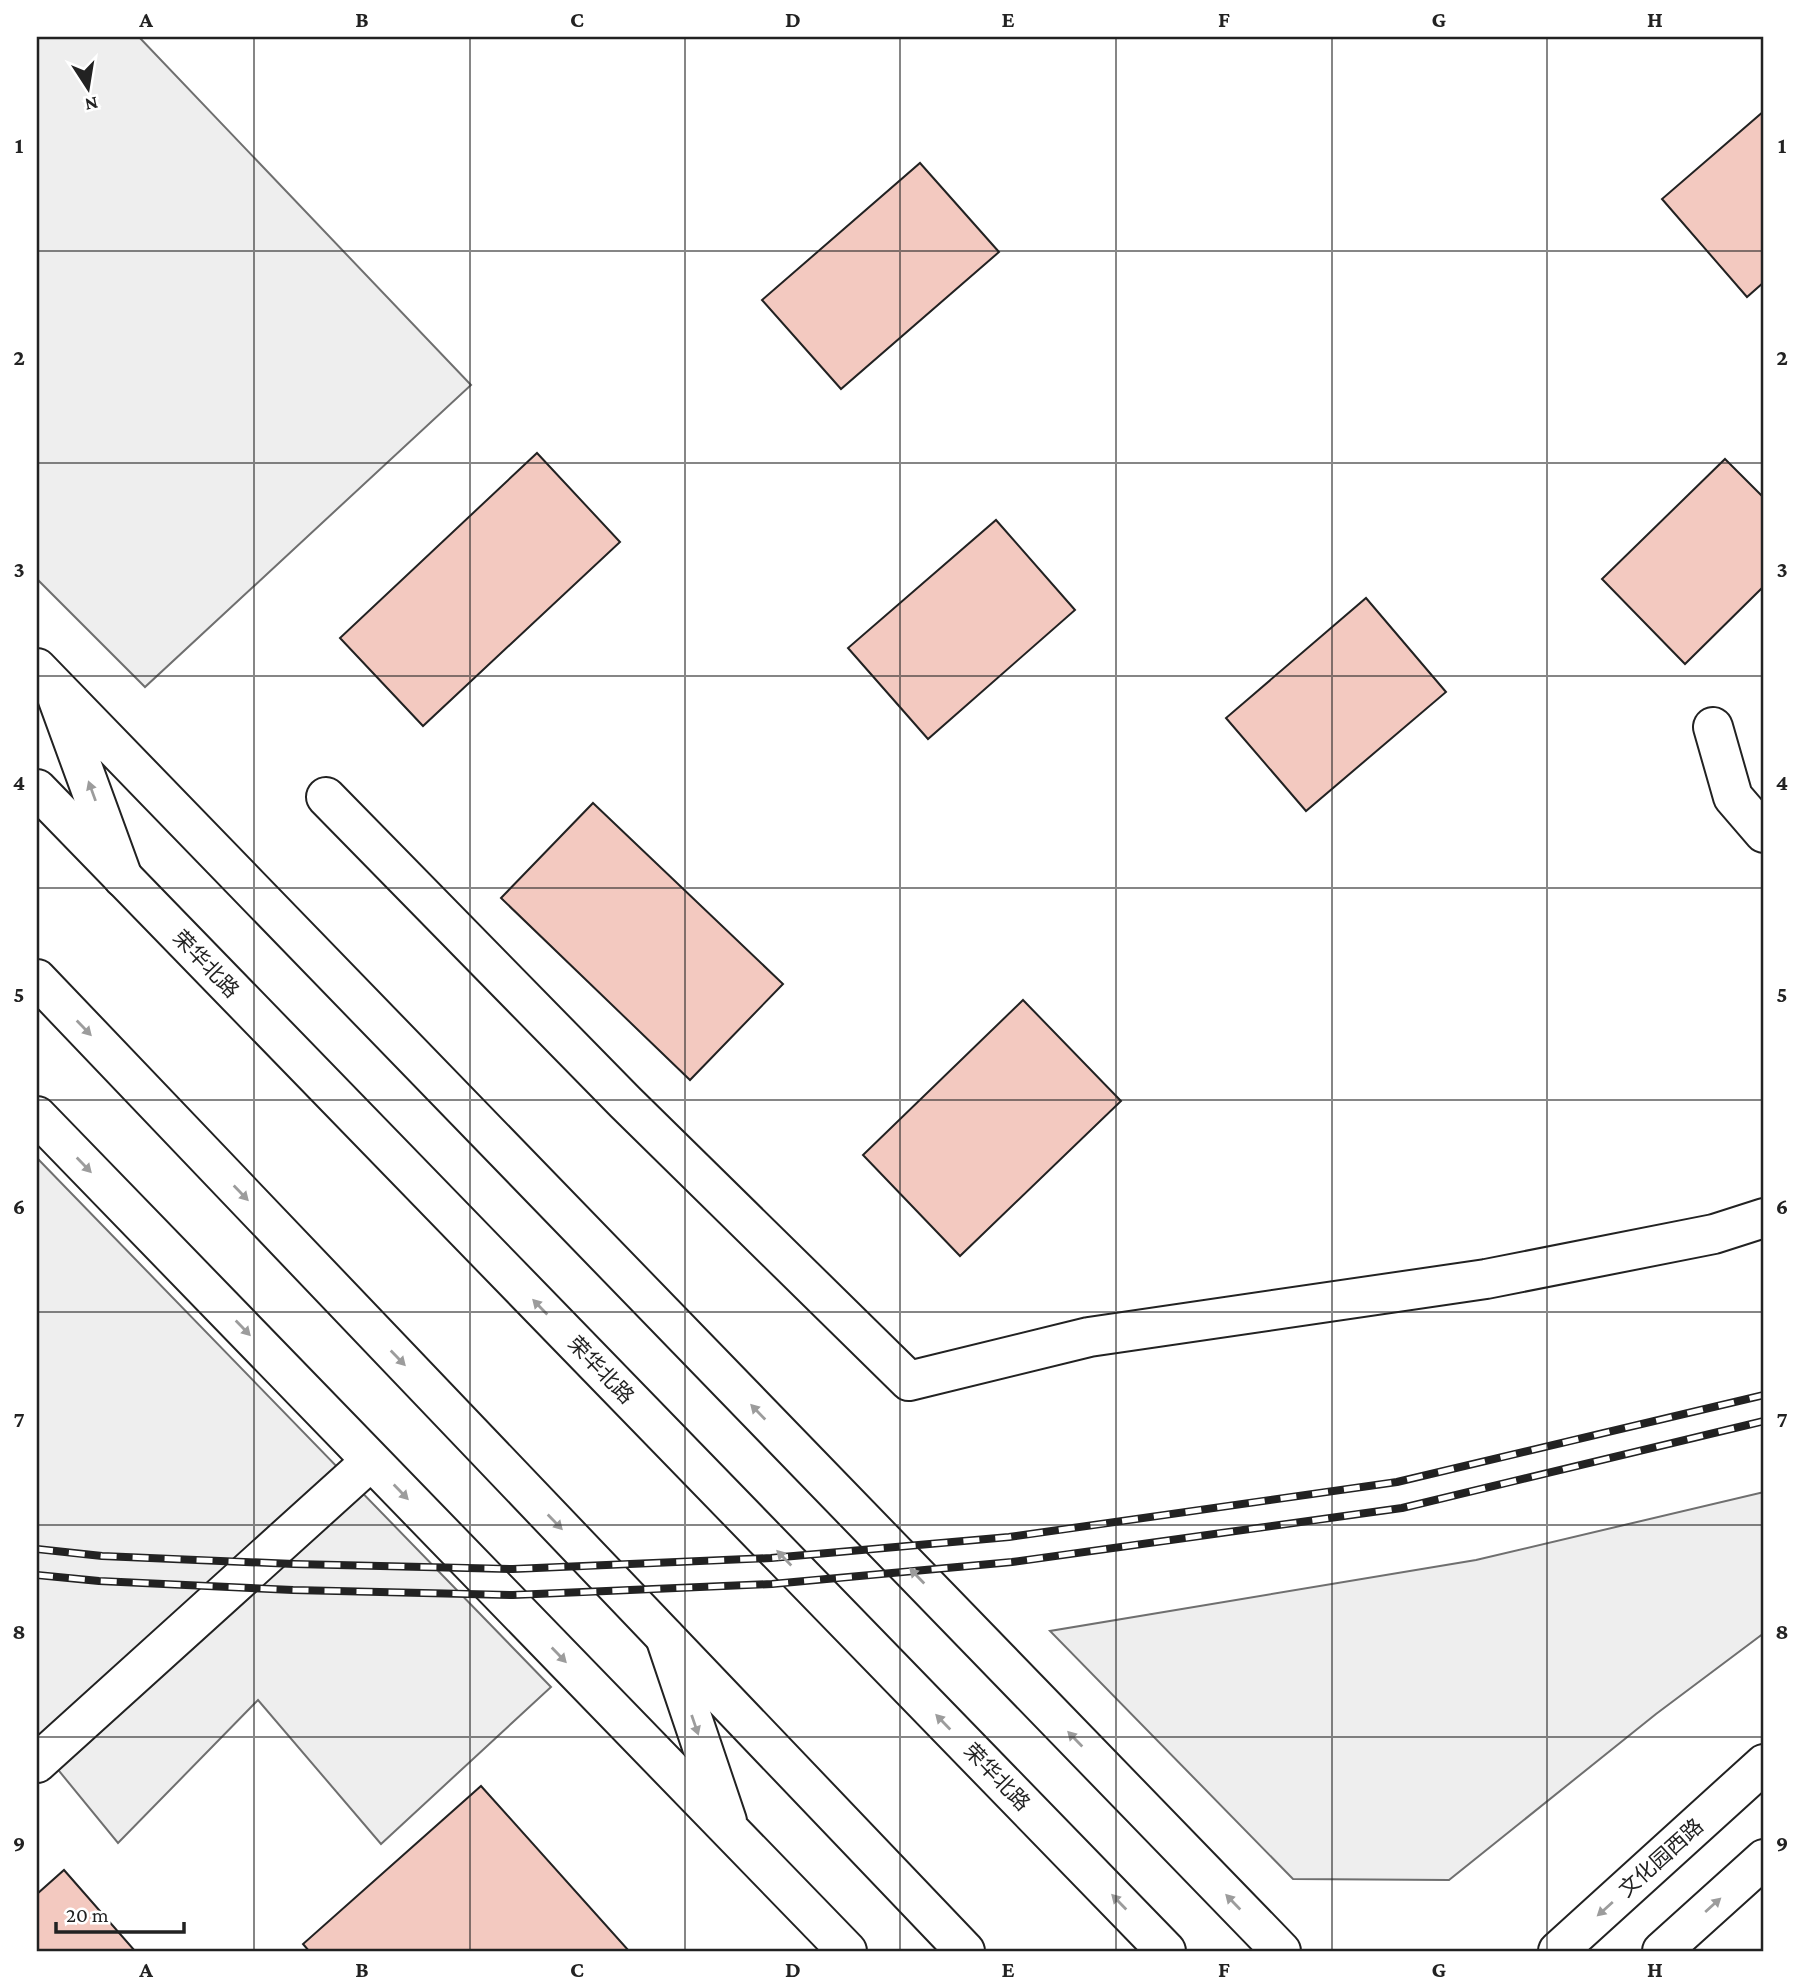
<svg xmlns="http://www.w3.org/2000/svg" width="1801" height="1988" font-family="'Crimson Pro','Noto Sans SC',serif">
<rect width="100%" height="100%" fill="#fff"/>
<!-- green -->
<path fill="#eee" stroke="#6f6f6f" stroke-width="2" d="M 37,37 L 139,37 L 471,385 L 145,687 L 37,579 Z
M 37,1158 L 551,1687 L 381,1844 L 258,1700 L 118,1843 L 37,1744 Z
M 1764,1492 L 1764,1633 L 1656,1714 L 1449,1880 L 1293,1879 L 1050,1631 L 1476,1560 Z"/>
<!-- building -->
<path fill="#f3c9c0" stroke="#222" stroke-width="2" d="M 1764,111 L 1764,282 L 1747,297 L 1662,199 Z
M 920,163 L 999,252 L 841,389 L 762,300 Z
M 537,453 L 620,542 L 423,726 L 340,638 Z
M 1725,459 L 1764,498 L 1764,586 L 1685,664 L 1602,579 Z
M 996,520 L 1075,610 L 928,739 L 848,648 Z
M 1366,598 L 1446,692 L 1306,811 L 1226,718 Z
M 593,803 L 783,984 L 690,1080 L 501,898 Z
M 1023,1000 L 1121,1101 L 960,1256 L 863,1155 Z
M 481,1786 L 629,1951 L 309,1951 L 303,1944 Z
M 64,1870 L 135,1951 L 37,1951 L 37,1894 Z"/>
<g fill="none" stroke-linecap="round" stroke-linejoin="round">
<!-- minor casing -->
<g stroke="#222" stroke-width="42">
<path id="minor" d="M 37,668 L 1281,1951
M 57,697 L 123,878
M 1713,727 L 1733,797 L 1764,833
M 326,797 L 625,1102 L 909,1381 L 1089,1337 L 1486,1279 L 1714,1234 L 1764,1218
M 37,1116 L 847,1951
M 665,1637 L 727,1821
M 37,1763 L 371,1461"/>
</g>
<!-- major casing -->
<g stroke="#222" stroke-width="42">
<path id="major" d="M 37,789 L 1166,1951
M 37,979 L 965,1951
M 1558,1951 L 1764,1764
M 1662,1951 L 1764,1859"/>
</g>
<!-- minor -->
<use href="#minor" stroke="#fff" stroke-width="38"/>
<!-- major -->
<use href="#major" stroke="#fff" stroke-width="38"/>
<!-- rail casing -->
<g stroke="#222" stroke-width="8">
<path id="rail" d="M 37,1549 L 102,1556 L 294,1564 L 513,1569 L 771,1558 L 1009,1537 L 1397,1482 L 1764,1395
M 37,1575 L 99,1581 L 293,1590 L 513,1595 L 772,1584 L 1012,1562 L 1402,1508 L 1764,1421"/>
</g>
<!-- rail -->
<use href="#rail" stroke="#fff" stroke-width="5" stroke-dasharray="16" stroke-linecap="butt"/>
</g>
<!-- one-way arrows -->
<defs><path id="oneway-solid" d="M-6-.8H1V-3.2L6.5 0L1 3.2V.8H-6Z" transform="scale(1.75)"/></defs>
<g fill="#9c9c9c">
<use href="#oneway-solid" transform="translate(92 791) rotate(-110)"/>
<use href="#oneway-solid" transform="translate(84 1028) rotate(46)"/>
<use href="#oneway-solid" transform="translate(84 1165) rotate(46)"/>
<use href="#oneway-solid" transform="translate(241 1193) rotate(46)"/>
<use href="#oneway-solid" transform="translate(540 1307) rotate(-134)"/>
<use href="#oneway-solid" transform="translate(243 1328) rotate(46)"/>
<use href="#oneway-solid" transform="translate(398 1358) rotate(46)"/>
<use href="#oneway-solid" transform="translate(758 1412) rotate(-134)"/>
<use href="#oneway-solid" transform="translate(401 1492) rotate(46)"/>
<use href="#oneway-solid" transform="translate(555 1522) rotate(46)"/>
<use href="#oneway-solid" transform="translate(784 1558) rotate(-134)"/>
<use href="#oneway-solid" transform="translate(917 1576) rotate(-134)"/>
<use href="#oneway-solid" transform="translate(559 1655) rotate(46)"/>
<use href="#oneway-solid" transform="translate(943 1722) rotate(-134)"/>
<use href="#oneway-solid" transform="translate(695 1725) rotate(71)"/>
<use href="#oneway-solid" transform="translate(1075 1739) rotate(-134)"/>
<use href="#oneway-solid" transform="translate(1119 1902) rotate(-134)"/>
<use href="#oneway-solid" transform="translate(1233 1902) rotate(-134)"/>
<use href="#oneway-solid" transform="translate(1713 1905) rotate(-42)"/>
<use href="#oneway-solid" transform="translate(1605 1909) rotate(138)"/>
</g>
<!-- grid -->
<path fill="none" stroke="#222" stroke-width="2" stroke-opacity="0.55" d="M 254,37 L 254,1951M 470,37 L 470,1951M 685,37 L 685,1951M 900,37 L 900,1951M 1116,37 L 1116,1951M 1332,37 L 1332,1951M 1547,37 L 1547,1951M 37,251 L 1764,251M 37,463 L 1764,463M 37,676 L 1764,676M 37,888 L 1764,888M 37,1100 L 1764,1100M 37,1312 L 1764,1312M 37,1525 L 1764,1525M 37,1737 L 1764,1737"/>
<g text-anchor="middle" dominant-baseline="central" stroke-width="5" stroke-linejoin="round" paint-order="stroke">
<!-- street labels -->
<g font-size="21" fill="#222" stroke="#fff">
<text transform="translate(206 964) rotate(46)">荣华北路</text>
<text transform="translate(601 1370) rotate(46)">荣华北路</text>
<text transform="translate(997 1777) rotate(46)">荣华北路</text>
<text transform="translate(1661 1858) rotate(-42)">文化园西路</text>
</g>
</g>
<!-- border -->
<rect width="1801" height="1988" fill="none" stroke="#ffffff" stroke-width="77"/>
<!-- north arrow -->
<g transform="translate(88 88) rotate(168)" stroke="#ffffff" stroke-width="5" paint-order="stroke">
<path d="M0-5L12 26L0 18L-12 26Z" fill="#222222"/>
<text y="-10" font-size="19" font-weight="bold" text-anchor="middle" fill="#222222">N</text>
</g>
<!-- scale -->
<path d="M56 1922v10h128v-10" fill="none" stroke="#222222" stroke-width="3.5"/>
<text x="66" y="1922" font-size="21" fill="#222222" stroke="#ffffff" stroke-width="5" paint-order="stroke">20 m</text>
<rect x="38" y="38" width="1724" height="1912" fill="none" stroke="#222" stroke-width="2.5"/>
<g font-size="23" text-anchor="middle" font-weight="bold" fill="#222">
<text x="146" y="27">A</text>
<text x="362" y="27">B</text>
<text x="577" y="27">C</text>
<text x="793" y="27">D</text>
<text x="1008" y="27">E</text>
<text x="1224" y="27">F</text>
<text x="1439" y="27">G</text>
<text x="1655" y="27">H</text>
<text x="19" y="153">1</text>
<text x="1782" y="153">1</text>
<text x="19" y="365">2</text>
<text x="1782" y="365">2</text>
<text x="19" y="577">3</text>
<text x="1782" y="577">3</text>
<text x="19" y="790">4</text>
<text x="1782" y="790">4</text>
<text x="19" y="1002">5</text>
<text x="1782" y="1002">5</text>
<text x="19" y="1214">6</text>
<text x="1782" y="1214">6</text>
<text x="19" y="1427">7</text>
<text x="1782" y="1427">7</text>
<text x="19" y="1639">8</text>
<text x="1782" y="1639">8</text>
<text x="19" y="1851">9</text>
<text x="1782" y="1851">9</text>
<text x="146" y="1977">A</text>
<text x="362" y="1977">B</text>
<text x="577" y="1977">C</text>
<text x="793" y="1977">D</text>
<text x="1008" y="1977">E</text>
<text x="1224" y="1977">F</text>
<text x="1439" y="1977">G</text>
<text x="1655" y="1977">H</text>
</g>
</svg>
